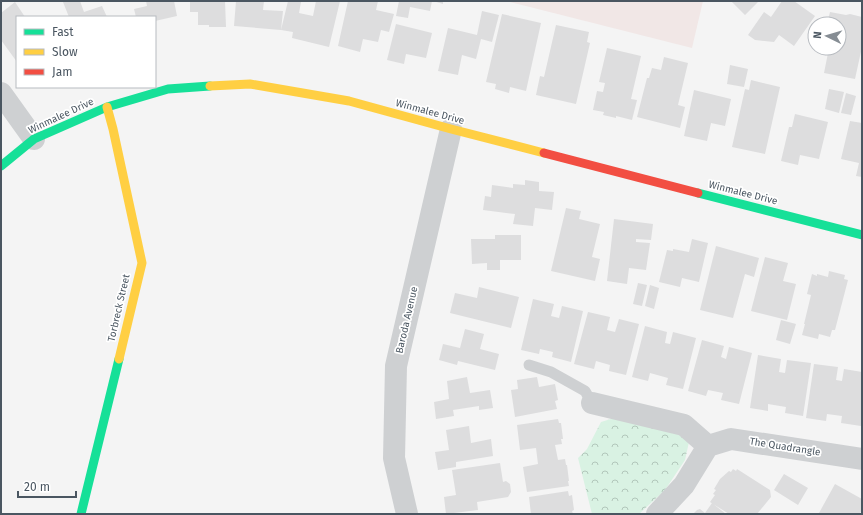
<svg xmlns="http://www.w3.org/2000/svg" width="863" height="515" font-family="'Fira Sans',sans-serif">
<defs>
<pattern id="park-crowns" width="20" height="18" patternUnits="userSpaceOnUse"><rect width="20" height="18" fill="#d9f2e3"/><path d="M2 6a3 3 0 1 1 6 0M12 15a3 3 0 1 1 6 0" fill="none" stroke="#b2c7bb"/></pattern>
</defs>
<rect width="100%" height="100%" fill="#f4f4f4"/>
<!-- medical -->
<path fill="#f1e7e6" d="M 506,1 L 703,1 L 692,48 Z"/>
<!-- park -->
<path fill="url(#park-crowns)" d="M 614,418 L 680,433 L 689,442 L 685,460 L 665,490 L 639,514 L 592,514 L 578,458 L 587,449 L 601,422 Z"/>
<!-- building -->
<path fill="#ddddde" d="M 66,1 L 80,1 L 84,12 L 102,6 L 107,17 L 69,17 L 63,2 Z
M 146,1 L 174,1 L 177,16 L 155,21 L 155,17 L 136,17 L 134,9 L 147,6 Z
M 190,1 L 225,1 L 226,27 L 209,27 L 209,25 L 198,25 L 198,12 L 190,12 Z
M 236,1 L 264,1 L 263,10 L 283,11 L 281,30 L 234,26 Z
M 288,1 L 294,1 L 301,2 L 299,13 L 313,16 L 316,1 L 340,1 L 329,47 L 292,38 L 293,32 L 281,30 Z
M 348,1 L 378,1 L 376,10 L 394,14 L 389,32 L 381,30 L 378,42 L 363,39 L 360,52 L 338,46 Z
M 399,1 L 432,1 L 430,11 L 410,7 L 408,18 L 396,16 Z
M 433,1 L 443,1 L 443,4 Z
M 731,1 L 757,1 L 758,2 L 745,15 Z
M 782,1 L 794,1 L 815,16 L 794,46 L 779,35 L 774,42 L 755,40 L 748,35 L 764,12 L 771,17 Z
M 15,2 L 25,17 L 17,17 L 17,62 L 1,40 L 1,13 Z
M 482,11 L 499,15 L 492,42 L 481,39 L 476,59 L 462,55 L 458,75 L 438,71 L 448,28 L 477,35 Z
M 830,12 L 846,15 L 850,14 L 862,17 L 862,47 L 855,79 L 824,73 L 829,48 L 839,48 L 839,24 L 827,24 Z
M 502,14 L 541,23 L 526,91 L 510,87 L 509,93 L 495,89 L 496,84 L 486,82 Z
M 396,24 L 432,33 L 426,58 L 406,54 L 404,64 L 387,60 Z
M 556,25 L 589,32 L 587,42 L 590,43 L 576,104 L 536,95 L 540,76 L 544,77 Z
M 607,48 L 641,56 L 631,99 L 637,100 L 632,120 L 616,116 L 616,118 L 603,115 L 604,112 L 593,110 L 597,91 L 603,92 L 605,83 L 599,82 Z
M 664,57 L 688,63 L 678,105 L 685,107 L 680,128 L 637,117 L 647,78 L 649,78 L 652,68 L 661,70 Z
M 730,65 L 748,69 L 744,87 L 727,84 Z
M 751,80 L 780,87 L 765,154 L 732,147 L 745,89 L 749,90 Z
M 829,89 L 844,92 L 839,113 L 825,109 Z
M 694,90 L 731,99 L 725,126 L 711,123 L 707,141 L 684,136 Z
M 846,93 L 856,96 L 851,115 L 841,113 Z
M 795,114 L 828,122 L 819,159 L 800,155 L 798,165 L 781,161 L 789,127 L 792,127 Z
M 850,121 L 862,123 L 862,177 L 856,176 L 859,163 L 841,159 Z
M 525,180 L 539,182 L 539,191 L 554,192 L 552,210 L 535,208 L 533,226 L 513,224 L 515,214 L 483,210 L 485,196 L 491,197 L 492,185 L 513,188 L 513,184 L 525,185 Z
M 566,208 L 581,211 L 579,219 L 600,224 L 592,257 L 600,259 L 595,281 L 551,271 Z
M 614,219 L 653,224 L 651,240 L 636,239 L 636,242 L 650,243 L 646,270 L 629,268 L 627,284 L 607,281 Z
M 495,235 L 521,235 L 521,260 L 500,260 L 500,270 L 487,270 L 487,263 L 472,264 L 471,239 L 495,239 Z
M 692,239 L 708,243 L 699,282 L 682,278 L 680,287 L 659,282 L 667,250 L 673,251 L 673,249 L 689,252 Z
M 716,246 L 759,258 L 754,277 L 745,274 L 733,318 L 700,310 Z
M 765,257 L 788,263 L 783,281 L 796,284 L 787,320 L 751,311 Z
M 829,271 L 845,275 L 844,279 L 848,280 L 835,330 L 832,330 L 830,337 L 819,334 L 818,339 L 802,335 L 805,324 L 804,324 L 811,295 L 807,294 L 812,274 L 817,276 L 817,274 L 828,277 Z
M 638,283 L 647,285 L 642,306 L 633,304 Z
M 650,285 L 659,288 L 654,309 L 645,306 Z
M 479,287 L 519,297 L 511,328 L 450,313 L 455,293 L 477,298 Z
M 533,299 L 554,304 L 551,316 L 559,318 L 562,306 L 583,311 L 571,362 L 552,357 L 553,352 L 540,349 L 539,354 L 521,350 Z
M 588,312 L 610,317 L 607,330 L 615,332 L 619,319 L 639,324 L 626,375 L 609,371 L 610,365 L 596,361 L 594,369 L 574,364 Z
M 781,320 L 796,324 L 790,344 L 776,340 Z
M 645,326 L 667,332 L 665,343 L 670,344 L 673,332 L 696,338 L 683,389 L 666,385 L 668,378 L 650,373 L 648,381 L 632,377 Z
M 465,329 L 484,334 L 480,349 L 499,354 L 495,370 L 458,361 L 457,365 L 439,360 L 443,344 L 460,348 Z
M 702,340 L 724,346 L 721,357 L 726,359 L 729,347 L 752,353 L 739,404 L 721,400 L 723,393 L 708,390 L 706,396 L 688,391 Z
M 758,355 L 781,359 L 779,372 L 785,373 L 787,360 L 811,363 L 803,416 L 785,413 L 786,407 L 768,404 L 768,411 L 750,408 Z
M 814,364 L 838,367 L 836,380 L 842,381 L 844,369 L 862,372 L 862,419 L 861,426 L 841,423 L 842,416 L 827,414 L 826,421 L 806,418 Z
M 467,377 L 470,393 L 490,390 L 493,408 L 479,410 L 479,406 L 453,410 L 454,416 L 436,419 L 434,402 L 449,399 L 447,381 Z
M 537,377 L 539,387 L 555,384 L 558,400 L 555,401 L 557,409 L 515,417 L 511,390 L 518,389 L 517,380 Z
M 558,419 L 559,423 L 561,423 L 563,439 L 561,439 L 562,444 L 555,445 L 558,460 L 565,459 L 566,465 L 567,465 L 569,481 L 568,481 L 569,486 L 527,492 L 523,467 L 538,464 L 536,448 L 520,450 L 517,425 Z
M 469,426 L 471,443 L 491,439 L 493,456 L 456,462 L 456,467 L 438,470 L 435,452 L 449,450 L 446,430 Z
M 500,463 L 503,482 L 506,481 L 510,484 L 511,492 L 508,497 L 477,502 L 478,510 L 446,514 L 444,497 L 456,495 L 452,470 Z
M 733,469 L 736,471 L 737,469 L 770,490 L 771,497 L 757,514 L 729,514 L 710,502 L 715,495 L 713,494 L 716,490 L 714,489 L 720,479 L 729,471 L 731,472 Z
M 784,474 L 808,488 L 798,505 L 774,490 Z
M 835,484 L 862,499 L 862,510 L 860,513 L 862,514 L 820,514 L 819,513 Z
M 568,491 L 569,496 L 572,495 L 574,510 L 572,511 L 573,514 L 531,514 L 529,497 Z
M 712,503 L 726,514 L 693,514 L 697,510 L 700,509 L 705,513 Z"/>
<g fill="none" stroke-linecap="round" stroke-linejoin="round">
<!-- lane -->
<path stroke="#ced0d2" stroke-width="11" d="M 529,365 L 551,372 L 585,391 L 592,403"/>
<!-- street -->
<path stroke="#ced0d2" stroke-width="22" d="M 1,93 L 34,139
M 592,403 L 684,425 L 708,446 L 731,439 L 862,459
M 407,514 L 394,458 L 396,366 L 451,129
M 657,514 L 684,485 L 708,446"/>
<!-- fast -->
<path stroke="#16e098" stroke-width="9" d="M 1,166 L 34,139 L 107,107 L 168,89 L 210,86
M 698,193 L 862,235
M 81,514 L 119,359"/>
<!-- slow -->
<path stroke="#ffcf43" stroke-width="9" d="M 210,86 L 250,84 L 349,101 L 451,129 L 544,153
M 107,107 L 113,129 L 142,263 L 119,359"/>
<!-- jam -->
<path stroke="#f24e42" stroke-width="9" d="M 544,153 L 698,193"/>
</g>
<g text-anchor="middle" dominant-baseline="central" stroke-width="3.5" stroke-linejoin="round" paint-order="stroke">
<!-- street labels -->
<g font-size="10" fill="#4a5661" stroke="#fff">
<text transform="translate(430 112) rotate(15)">Winmalee Drive</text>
<text transform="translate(61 116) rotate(-25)">Winmalee Drive</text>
<text transform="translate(743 193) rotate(14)">Winmalee Drive</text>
<text transform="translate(119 308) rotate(-77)">Torbreck Street</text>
<text transform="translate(407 320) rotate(-77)">Baroda Avenue</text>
<text transform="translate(785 447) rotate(9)">The Quadrangle</text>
</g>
</g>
<!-- border -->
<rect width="863" height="515" fill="none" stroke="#4a5661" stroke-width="4"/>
<!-- legend -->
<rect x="16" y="16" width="140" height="72" fill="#ffffff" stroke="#b7bbc0"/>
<rect x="24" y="29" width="20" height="6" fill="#16e098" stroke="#b7bbc0"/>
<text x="52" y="36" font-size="12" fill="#4a5661">Fast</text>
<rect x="24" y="49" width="20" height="6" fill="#ffcf43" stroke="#b7bbc0"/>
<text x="52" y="56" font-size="12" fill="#4a5661">Slow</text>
<rect x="24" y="69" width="20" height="6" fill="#f24e42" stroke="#b7bbc0"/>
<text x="52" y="76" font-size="12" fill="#4a5661">Jam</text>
<!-- north arrow -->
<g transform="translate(827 36) rotate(275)"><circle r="19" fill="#ffffff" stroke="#b7bbc0"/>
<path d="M0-3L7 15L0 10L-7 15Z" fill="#868d94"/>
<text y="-6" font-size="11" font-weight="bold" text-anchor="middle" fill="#4a5661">N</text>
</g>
<!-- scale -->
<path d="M18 491v6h58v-6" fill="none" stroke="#4a5661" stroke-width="2"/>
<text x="24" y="491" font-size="12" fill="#4a5661" stroke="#ffffff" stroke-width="3" paint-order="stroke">20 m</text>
</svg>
